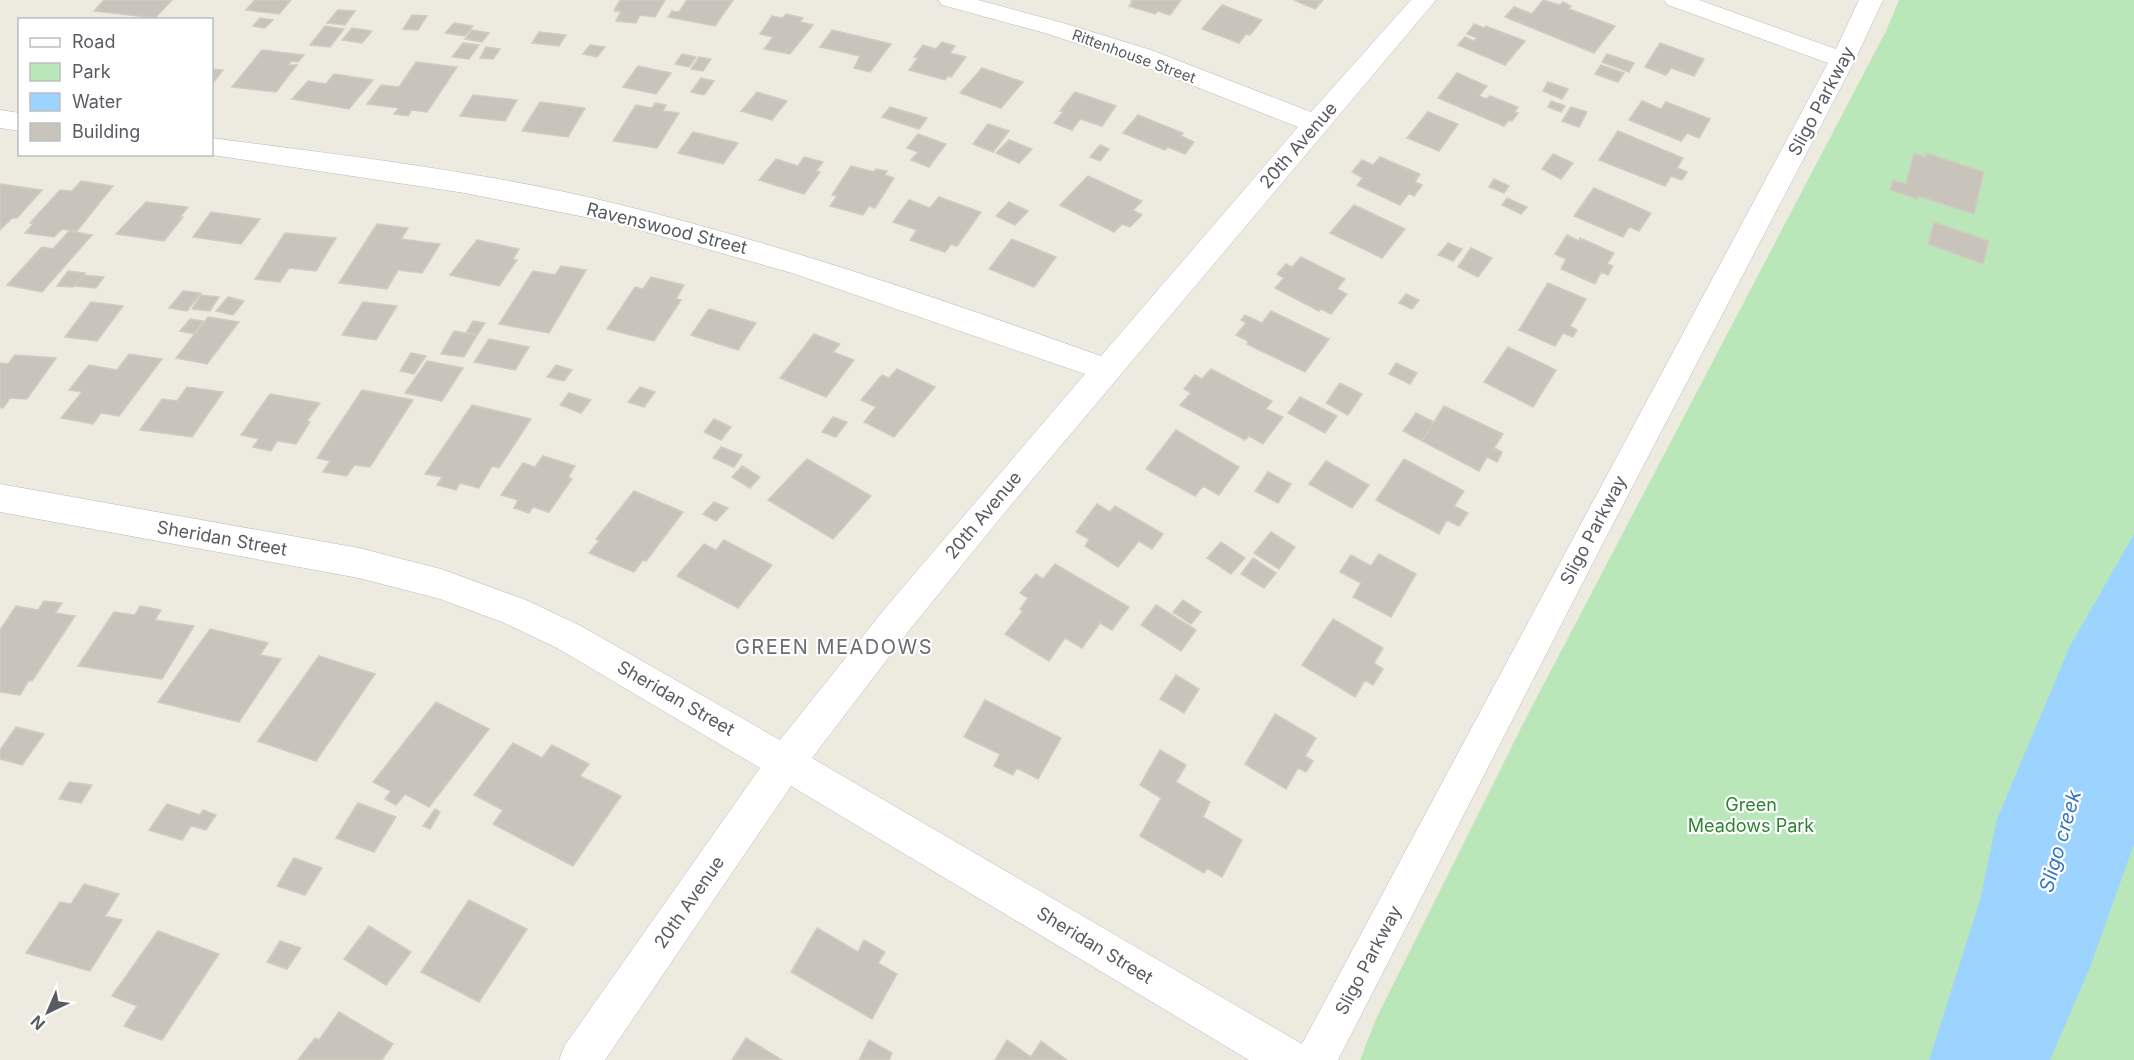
<svg xmlns="http://www.w3.org/2000/svg" width="2134" height="1060" font-family="Inter,sans-serif">
<rect width="100%" height="100%" fill="#edeadf"/>
<!-- green -->
<path fill="#b9e7ba" d="M 1899,0 L 2134,0 L 2134,1060 L 1360,1060 L 1376,1019 L 1526,718 L 1886,31 Z"/>
<!-- water -->
<path fill="#9dd3ff" d="M 2134,534 L 2134,844 L 2089,970 L 2050,1060 L 1929,1060 L 1980,900 L 1997,819 L 2070,646 Z"/>
<!-- building -->
<path fill="#c8c4bc" stroke="#d2ccbd" stroke-width="1.5" d="M 104,0 L 172,0 L 155,18 L 94,11 Z
M 255,0 L 291,0 L 279,14 L 246,10 Z
M 620,0 L 665,0 L 655,17 L 640,15 L 636,23 L 616,21 L 621,11 L 614,11 Z
M 687,0 L 733,0 L 715,26 L 668,17 L 672,11 L 679,12 Z
M 1131,0 L 1181,0 L 1170,15 L 1158,11 L 1155,14 L 1129,6 L 1132,2 Z
M 1294,0 L 1323,0 L 1315,9 Z
M 1543,0 L 1560,5 L 1563,2 L 1571,6 L 1569,9 L 1615,26 L 1594,53 L 1505,17 L 1514,7 L 1532,14 Z
M 1222,5 L 1262,20 L 1250,35 L 1246,34 L 1239,43 L 1202,29 Z
M 338,10 L 355,11 L 345,25 L 327,23 Z
M 786,14 L 803,18 L 800,22 L 813,25 L 790,54 L 764,49 L 773,37 L 760,34 L 772,16 L 783,18 Z
M 412,15 L 427,16 L 418,30 L 403,29 Z
M 260,18 L 273,20 L 265,28 L 253,26 Z
M 454,23 L 473,26 L 465,36 L 445,33 Z
M 1474,24 L 1484,28 L 1486,26 L 1525,41 L 1505,65 L 1458,45 L 1465,37 L 1474,41 L 1477,38 L 1467,34 Z
M 325,26 L 344,29 L 330,47 L 310,45 Z
M 352,28 L 372,31 L 362,43 L 342,40 Z
M 472,30 L 489,33 L 482,42 L 465,39 Z
M 832,30 L 891,44 L 870,72 L 854,68 L 860,56 L 820,47 Z
M 539,32 L 566,35 L 559,46 L 532,43 Z
M 942,42 L 955,46 L 950,53 L 966,57 L 951,77 L 948,76 L 945,80 L 909,70 L 918,58 L 914,57 L 923,45 L 936,49 Z
M 463,43 L 479,45 L 469,59 L 452,57 Z
M 1660,43 L 1704,59 L 1694,76 L 1671,68 L 1666,75 L 1645,67 Z
M 590,45 L 605,47 L 597,57 L 583,54 Z
M 486,47 L 500,49 L 493,59 L 480,58 Z
M 262,50 L 304,55 L 298,62 L 291,61 L 289,65 L 297,65 L 276,92 L 232,87 Z
M 682,54 L 696,57 L 689,67 L 675,64 Z
M 1607,54 L 1634,63 L 1629,72 L 1602,62 Z
M 699,57 L 711,59 L 703,71 L 691,69 Z
M 416,62 L 457,67 L 427,112 L 412,110 L 408,116 L 394,114 L 399,108 L 367,104 L 381,85 L 399,87 Z
M 1601,65 L 1624,73 L 1618,82 L 1595,74 Z
M 638,66 L 671,73 L 656,94 L 623,87 Z
M 982,68 L 1023,82 L 1001,108 L 960,93 Z
M 212,69 L 223,70 L 212,84 Z
M 1457,73 L 1487,86 L 1479,96 L 1487,99 L 1490,96 L 1518,107 L 1515,112 L 1518,113 L 1512,121 L 1509,120 L 1504,126 L 1438,98 Z
M 334,74 L 373,80 L 349,109 L 292,99 L 308,81 L 326,84 Z
M 701,78 L 714,81 L 704,95 L 691,92 Z
M 1548,82 L 1568,89 L 1562,99 L 1543,91 Z
M 757,92 L 787,101 L 772,120 L 741,111 Z
M 1075,92 L 1116,106 L 1102,126 L 1080,119 L 1072,130 L 1054,123 L 1063,112 L 1060,111 Z
M 473,95 L 517,100 L 505,121 L 460,116 Z
M 1551,101 L 1565,106 L 1561,112 L 1548,107 Z
M 1642,101 L 1661,109 L 1666,102 L 1710,119 L 1699,138 L 1687,133 L 1681,141 L 1629,120 Z
M 540,102 L 585,108 L 568,137 L 522,131 Z
M 655,103 L 666,105 L 663,111 L 679,113 L 657,148 L 613,141 L 636,105 L 652,108 Z
M 890,107 L 927,118 L 919,129 L 882,117 Z
M 1571,107 L 1587,112 L 1579,127 L 1562,121 Z
M 1428,112 L 1458,124 L 1439,151 L 1407,138 Z
M 1138,115 L 1183,133 L 1181,136 L 1194,142 L 1185,154 L 1168,147 L 1165,150 L 1123,133 Z
M 988,124 L 1009,131 L 993,152 L 973,144 Z
M 1618,131 L 1683,158 L 1677,168 L 1687,172 L 1682,180 L 1671,176 L 1665,186 L 1599,160 Z
M 693,132 L 738,143 L 723,164 L 678,153 Z
M 918,134 L 946,144 L 929,167 L 911,160 L 918,152 L 907,148 Z
M 1009,140 L 1032,149 L 1019,163 L 996,153 Z
M 1100,145 L 1109,149 L 1100,161 L 1090,157 Z
M 1914,153 L 1926,157 L 1926,153 L 1984,172 L 1974,214 L 1918,196 L 1917,199 L 1890,190 L 1893,180 L 1906,184 Z
M 1553,154 L 1573,163 L 1561,179 L 1542,169 Z
M 804,157 L 823,162 L 816,171 L 820,172 L 804,194 L 759,180 L 776,159 L 798,166 Z
M 1380,157 L 1420,174 L 1415,182 L 1422,185 L 1414,196 L 1409,193 L 1400,205 L 1357,185 L 1363,178 L 1352,172 L 1362,160 L 1373,165 Z
M 851,166 L 874,172 L 876,169 L 887,171 L 885,175 L 894,178 L 875,208 L 869,206 L 863,215 L 830,206 L 837,196 L 832,195 Z
M 1088,176 L 1142,201 L 1133,210 L 1142,215 L 1130,227 L 1122,224 L 1114,232 L 1060,205 Z
M 1494,179 L 1509,186 L 1504,193 L 1489,187 Z
M 81,181 L 113,186 L 77,231 L 62,229 L 54,237 L 25,233 L 33,224 L 30,223 L 60,190 L 72,191 Z
M 0,184 L 42,190 L 17,218 L 12,218 L 0,230 Z
M 1594,188 L 1651,213 L 1639,231 L 1629,227 L 1623,237 L 1574,216 Z
M 939,197 L 981,212 L 957,246 L 951,244 L 945,252 L 910,240 L 917,230 L 893,222 L 909,200 L 930,208 Z
M 1507,198 L 1527,207 L 1521,214 L 1502,205 Z
M 146,202 L 188,207 L 180,217 L 183,217 L 164,241 L 116,234 Z
M 1009,202 L 1028,211 L 1015,225 L 996,216 Z
M 1354,205 L 1405,229 L 1382,258 L 1330,233 Z
M 211,212 L 260,219 L 241,244 L 193,237 Z
M 1934,222 L 1989,241 L 1983,264 L 1928,244 Z
M 377,224 L 408,228 L 401,239 L 440,244 L 422,273 L 398,270 L 387,289 L 339,283 Z
M 69,231 L 92,235 L 42,292 L 7,285 L 42,247 L 53,249 Z
M 285,233 L 336,238 L 316,271 L 289,268 L 280,282 L 255,279 Z
M 1567,235 L 1579,241 L 1580,238 L 1614,253 L 1607,264 L 1613,266 L 1608,275 L 1601,272 L 1595,284 L 1561,269 L 1566,259 L 1555,254 Z
M 1012,239 L 1056,257 L 1034,287 L 989,269 Z
M 477,240 L 519,249 L 513,259 L 517,260 L 499,286 L 450,275 Z
M 1448,243 L 1462,249 L 1453,261 L 1438,255 Z
M 1471,248 L 1492,258 L 1478,277 L 1458,267 Z
M 1301,257 L 1345,279 L 1337,289 L 1347,294 L 1331,314 L 1321,309 L 1319,311 L 1275,288 L 1284,278 L 1277,274 L 1286,264 L 1292,267 Z
M 561,266 L 586,270 L 549,333 L 499,324 L 533,271 L 555,275 Z
M 68,271 L 85,273 L 73,287 L 57,286 Z
M 83,275 L 104,277 L 96,288 L 75,286 Z
M 651,277 L 684,285 L 676,299 L 681,300 L 654,341 L 607,329 L 635,287 L 643,289 Z
M 1548,283 L 1586,299 L 1570,326 L 1577,330 L 1573,337 L 1563,333 L 1555,346 L 1519,330 Z
M 183,291 L 201,293 L 187,311 L 169,308 Z
M 1406,294 L 1419,300 L 1412,309 L 1399,303 Z
M 201,295 L 219,297 L 210,311 L 192,309 Z
M 228,297 L 244,301 L 233,315 L 216,311 Z
M 91,302 L 123,306 L 97,341 L 65,337 Z
M 363,302 L 397,306 L 376,340 L 342,335 Z
M 709,309 L 756,323 L 738,350 L 691,335 Z
M 1271,311 L 1329,339 L 1305,372 L 1247,344 L 1248,341 L 1236,335 L 1246,323 L 1241,320 L 1245,315 L 1262,323 Z
M 208,317 L 239,322 L 207,364 L 176,358 Z
M 190,319 L 203,321 L 194,334 L 180,331 Z
M 473,321 L 485,323 L 478,334 L 466,333 Z
M 454,331 L 477,335 L 464,357 L 441,354 Z
M 814,334 L 840,344 L 833,352 L 854,360 L 826,397 L 780,378 Z
M 489,339 L 529,347 L 515,370 L 474,362 Z
M 1508,347 L 1556,370 L 1533,407 L 1484,382 Z
M 411,353 L 426,356 L 414,374 L 400,371 Z
M 129,354 L 162,359 L 119,416 L 101,413 L 93,424 L 61,418 L 82,392 L 69,390 L 89,365 L 117,370 Z
M 15,355 L 56,358 L 27,399 L 10,398 L 3,408 L 0,407 L 0,363 L 8,364 Z
M 427,361 L 463,368 L 442,401 L 405,393 Z
M 1396,363 L 1417,373 L 1410,384 L 1389,374 Z
M 556,365 L 572,370 L 564,381 L 547,377 Z
M 897,369 L 935,387 L 894,437 L 864,422 L 876,407 L 861,400 L 882,375 L 889,378 Z
M 1211,369 L 1272,401 L 1266,409 L 1283,417 L 1263,444 L 1249,436 L 1245,440 L 1180,405 L 1191,393 L 1184,389 L 1195,375 L 1202,379 Z
M 1340,383 L 1362,394 L 1348,415 L 1326,403 Z
M 187,387 L 223,392 L 192,437 L 140,430 L 162,399 L 177,401 Z
M 640,387 L 655,392 L 644,407 L 628,402 Z
M 362,390 L 413,400 L 370,467 L 354,465 L 347,476 L 323,472 L 330,461 L 317,458 Z
M 569,393 L 591,400 L 581,413 L 560,405 Z
M 270,394 L 320,403 L 307,421 L 310,422 L 296,444 L 277,441 L 271,451 L 253,447 L 259,439 L 241,435 Z
M 1300,397 L 1337,416 L 1325,433 L 1288,413 Z
M 472,405 L 531,419 L 499,468 L 492,466 L 479,488 L 460,483 L 456,490 L 437,485 L 442,477 L 425,474 Z
M 1444,406 L 1503,434 L 1494,448 L 1502,452 L 1497,462 L 1487,457 L 1479,471 L 1422,441 Z
M 1416,413 L 1434,422 L 1422,441 L 1403,431 Z
M 833,417 L 847,422 L 836,437 L 822,432 Z
M 714,419 L 731,427 L 721,440 L 704,432 Z
M 1176,430 L 1239,467 L 1219,495 L 1203,486 L 1195,496 L 1146,469 Z
M 721,447 L 742,455 L 734,467 L 713,458 Z
M 543,456 L 575,466 L 568,477 L 572,479 L 549,512 L 533,507 L 529,513 L 514,508 L 518,500 L 501,495 L 523,463 L 535,467 Z
M 807,459 L 871,496 L 833,539 L 768,500 Z
M 1404,459 L 1464,491 L 1454,506 L 1468,513 L 1459,526 L 1447,520 L 1439,534 L 1376,500 Z
M 1326,461 L 1369,485 L 1352,508 L 1309,484 Z
M 742,466 L 760,477 L 750,488 L 732,477 Z
M 1268,472 L 1291,484 L 1278,503 L 1255,491 Z
M 634,491 L 683,512 L 646,561 L 643,560 L 634,572 L 589,553 L 599,541 L 596,539 Z
M 714,502 L 728,508 L 716,521 L 703,514 Z
M 1097,504 L 1110,512 L 1115,506 L 1163,534 L 1152,549 L 1139,541 L 1118,567 L 1085,546 L 1089,539 L 1076,532 Z
M 1271,532 L 1295,547 L 1279,569 L 1254,553 Z
M 724,540 L 772,565 L 738,608 L 677,576 L 704,544 L 716,550 Z
M 1221,542 L 1245,558 L 1231,574 L 1207,558 Z
M 1379,554 L 1416,574 L 1391,617 L 1353,597 L 1361,583 L 1340,572 L 1351,555 L 1371,566 Z
M 1253,558 L 1276,573 L 1264,588 L 1241,574 Z
M 1055,564 L 1129,607 L 1112,630 L 1100,623 L 1082,648 L 1065,638 L 1049,661 L 1005,634 L 1023,611 L 1020,609 L 1028,598 L 1020,593 L 1036,574 L 1043,579 Z
M 1183,600 L 1201,612 L 1191,624 L 1173,612 Z
M 44,601 L 62,603 L 55,613 L 75,616 L 32,681 L 29,680 L 20,695 L 0,692 L 0,630 L 16,606 L 38,610 Z
M 1156,605 L 1196,630 L 1181,651 L 1141,625 Z
M 140,606 L 161,610 L 155,620 L 194,626 L 162,679 L 78,666 L 114,612 L 135,615 Z
M 1333,619 L 1383,648 L 1374,663 L 1383,669 L 1373,685 L 1365,680 L 1355,697 L 1302,665 Z
M 210,629 L 268,643 L 260,655 L 281,659 L 239,722 L 158,702 Z
M 319,656 L 375,674 L 316,761 L 258,741 Z
M 1176,675 L 1199,689 L 1184,713 L 1160,699 Z
M 985,700 L 1061,738 L 1038,779 L 1017,768 L 1013,775 L 994,766 L 1000,754 L 964,737 Z
M 436,702 L 489,729 L 429,807 L 405,794 L 396,805 L 385,799 L 391,791 L 373,782 Z
M 1275,714 L 1316,738 L 1305,756 L 1313,761 L 1306,772 L 1298,768 L 1286,789 L 1245,764 Z
M 16,727 L 44,734 L 22,765 L 0,759 L 0,750 Z
M 513,743 L 542,758 L 552,745 L 589,764 L 580,776 L 621,796 L 573,866 L 493,824 L 503,810 L 474,795 Z
M 1160,750 L 1186,765 L 1176,782 L 1210,802 L 1203,817 L 1242,840 L 1222,877 L 1207,868 L 1204,873 L 1140,836 L 1161,798 L 1140,785 Z
M 69,782 L 92,785 L 81,803 L 59,799 Z
M 358,803 L 396,817 L 374,852 L 336,838 Z
M 167,804 L 200,815 L 203,810 L 216,815 L 206,830 L 191,826 L 182,840 L 149,830 Z
M 435,809 L 440,812 L 430,829 L 423,826 Z
M 294,858 L 322,868 L 305,895 L 277,886 Z
M 84,884 L 119,894 L 105,916 L 122,920 L 90,971 L 26,953 L 60,902 L 71,904 Z
M 469,900 L 527,929 L 479,1002 L 421,972 Z
M 369,926 L 411,952 L 386,985 L 344,959 Z
M 817,928 L 858,952 L 864,940 L 885,952 L 878,963 L 897,974 L 872,1019 L 791,972 Z
M 158,931 L 219,954 L 162,1040 L 124,1026 L 137,1006 L 112,996 Z
M 280,941 L 301,948 L 287,969 L 267,962 Z
M 339,1012 L 393,1044 L 382,1060 L 298,1060 L 315,1038 L 319,1040 Z
M 746,1038 L 782,1060 L 732,1060 Z
M 869,1040 L 892,1053 L 889,1060 L 859,1060 Z
M 1007,1040 L 1031,1057 L 1041,1041 L 1067,1060 L 995,1060 Z"/>
<g fill="none" stroke-linecap="round" stroke-linejoin="round">
<!-- minor casing -->
<g stroke="#b8bac0" stroke-width="1">
<path id="minor" d="M 938,0 L 978,0 L 1063,23 L 1151,50 L 1311,112 L 1411,0 L 1436,0 L 1006,511 L 911,628 L 812,758 L 1302,1044 L 1828,63 L 1668,5 L 1664,0 L 1699,0 L 1836,49 L 1859,0 L 1883,0 L 1855,60 L 1601,547 L 1338,1060 L 1249,1060 L 791,786 L 605,1060 L 559,1060 L 565,1045 L 760,768 L 557,648 L 502,622 L 440,599 L 359,578 L 0,512 L 0,484 L 359,548 L 441,569 L 526,600 L 581,626 L 780,740 L 887,606 L 1085,374 L 792,273 L 615,223 L 465,193 L 206,154 L 212,154 L 212,138 C 347,156 484,171 617,204 C 781,244 941,299 1101,356 L 1298,127 L 1133,62 L 1045,33 L 942,5 Z
M 0,110 L 20,113 L 20,131 L 0,128 Z"/>
</g>
<!-- minor -->
<use href="#minor" fill="#fff" fill-rule="evenodd"/>
</g>
<g text-anchor="middle" dominant-baseline="central" stroke-width="4.5" stroke-linejoin="round" paint-order="stroke">
<!-- far-street labels -->
<g font-size="15" fill="#585c62" stroke="#fff">
<text transform="translate(1134 56) rotate(20)">Rittenhouse Street</text>
</g>
<!-- street labels -->
<g font-size="18" fill="#585c62" stroke="#fff">
<text transform="translate(1821 101) rotate(-62)">Sligo Parkway</text>
<text transform="translate(1298 145) rotate(-49)">20th Avenue</text>
<text transform="translate(667 228) rotate(14)">Ravenswood Street</text>
<text transform="translate(983 515) rotate(-50)">20th Avenue</text>
<text transform="translate(1593 530) rotate(-62)">Sligo Parkway</text>
<text transform="translate(222 538) rotate(10)">Sheridan Street</text>
<text transform="translate(676 698) rotate(30)">Sheridan Street</text>
<text transform="translate(689 902) rotate(-55)">20th Avenue</text>
<text transform="translate(1095 945) rotate(31)">Sheridan Street</text>
<text transform="translate(1368 960) rotate(-62)">Sligo Parkway</text>
</g>
<!-- park labels -->
<g font-size="18" fill="#2e8433" stroke="#fff">
<text x="1751" y="804">Green<tspan x="1751" dy="21">Meadows Park</tspan></text>
</g>
<!-- neighbourhood labels -->
<g font-size="20" letter-spacing="1.5" fill="#696e74" stroke="#fff">
<text x="834" y="647">GREEN MEADOWS</text>
</g>
<!-- water labels -->
<g font-size="20" font-style="italic" fill="#3678c1" stroke="#fff">
<text transform="translate(2060 841) rotate(-74)">Sligo creek</text>
</g>
</g>
<!-- legend -->
<rect x="18" y="18" width="195" height="138" fill="#ffffff" stroke="#bcbec0" stroke-width="1.5"/>
<rect x="30" y="38" width="30" height="9" fill="#ffffff" stroke="#bcbec0" stroke-width="1.5"/>
<text x="72" y="48" font-size="18" fill="#585c62">Road</text>
<rect x="30" y="63" width="30" height="18" fill="#b9e7ba" stroke="#bcbec0" stroke-width="1.5"/>
<text x="72" y="78" font-size="18" fill="#585c62">Park</text>
<rect x="30" y="93" width="30" height="18" fill="#9dd3ff" stroke="#bcbec0" stroke-width="1.5"/>
<text x="72" y="108" font-size="18" fill="#585c62">Water</text>
<rect x="30" y="123" width="30" height="18" fill="#c8c4bc" stroke="#bcbec0" stroke-width="1.5"/>
<text x="72" y="138" font-size="18" fill="#585c62">Building</text>
<!-- north arrow -->
<g transform="translate(48 1012) rotate(224)" stroke="#ffffff" stroke-width="4.5" paint-order="stroke">
<path d="M0-4.5L10 22L0 15L-10 22Z" fill="#585c62"/>
<text y="-9" font-size="16" font-weight="bold" text-anchor="middle" fill="#585c62">N</text>
</g>
</svg>
